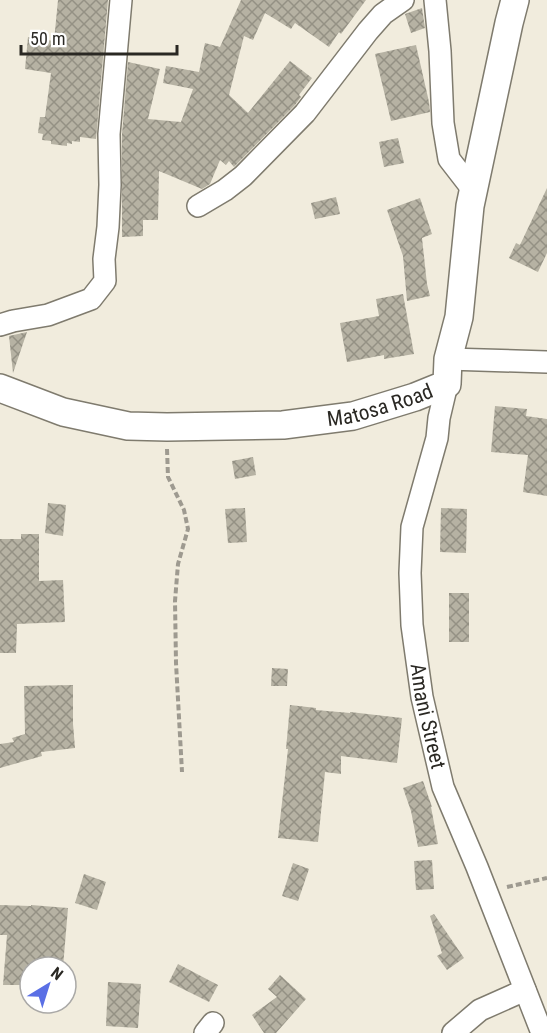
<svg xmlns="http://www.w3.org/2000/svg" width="547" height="1033" font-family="'Roboto Condensed',sans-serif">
<defs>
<pattern id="building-cross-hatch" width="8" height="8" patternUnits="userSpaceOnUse" patternTransform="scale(1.5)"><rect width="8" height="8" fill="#b6b2a3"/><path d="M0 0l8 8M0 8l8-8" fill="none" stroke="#949184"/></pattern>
</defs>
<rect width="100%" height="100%" fill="#f1ecdd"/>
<!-- building -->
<path fill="url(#building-cross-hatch)" d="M 58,0 L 108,0 L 96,139 L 80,137 L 80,142 L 72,141 L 72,144 L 67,143 L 67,146 L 51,144 L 51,141 L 42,140 L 43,134 L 38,133 L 40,117 L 45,117 L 51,73 L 25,69 L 28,37 L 54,41 Z
M 241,0 L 366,0 L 341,34 L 339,32 L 329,47 L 295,23 L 291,29 L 265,13 L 253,40 L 244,36 L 229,95 L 248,113 L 290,61 L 312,78 L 299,95 L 301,97 L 295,105 L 234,167 L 229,161 L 226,165 L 220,160 L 210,184 L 202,189 L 159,171 L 158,220 L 143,220 L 143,236 L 122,237 L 122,134 L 128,62 L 160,69 L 148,119 L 181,122 L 193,89 L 163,83 L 166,66 L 199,72 L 205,43 L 220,47 Z
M 422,8 L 425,28 L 411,33 L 405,14 Z
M 416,45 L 429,102 L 430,112 L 391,121 L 375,54 Z
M 398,138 L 404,163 L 384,167 L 379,142 Z
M 547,188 L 547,253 L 538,272 L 509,258 L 516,243 L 520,245 Z
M 336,197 L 340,214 L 315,219 L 311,203 Z
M 420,198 L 432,234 L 422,238 L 427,284 L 430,296 L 407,301 L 403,256 L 387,210 Z
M 403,294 L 414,354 L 384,359 L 384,355 L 347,362 L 340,323 L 379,316 L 376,299 Z
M 27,332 L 13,373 L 9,336 Z
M 495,406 L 527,409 L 526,416 L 547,419 L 547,496 L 523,492 L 528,455 L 491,452 Z
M 253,457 L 256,475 L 235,479 L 232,461 Z
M 48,503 L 66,505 L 63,536 L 45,533 Z
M 245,508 L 247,542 L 228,543 L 225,509 Z
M 441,508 L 467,509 L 466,553 L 440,552 Z
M 21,534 L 39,534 L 39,581 L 63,580 L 65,622 L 17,624 L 16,653 L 0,653 L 0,539 L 21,539 Z
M 449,593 L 469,593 L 469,642 L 449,642 Z
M 272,668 L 288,669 L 287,686 L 271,686 Z
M 73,685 L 73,724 L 75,748 L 41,752 L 42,756 L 0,768 L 0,744 L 14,742 L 12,738 L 25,734 L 24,686 Z
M 290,705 L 316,708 L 316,710 L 350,713 L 350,712 L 402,718 L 397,763 L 341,756 L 341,774 L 325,772 L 318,842 L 278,838 L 288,749 L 286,749 Z
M 423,781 L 432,807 L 431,807 L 438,844 L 418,847 L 411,811 L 403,788 Z
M 432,860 L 434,889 L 416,890 L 414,861 Z
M 293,863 L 309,869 L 298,901 L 282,896 Z
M 84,874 L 106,882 L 97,910 L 75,903 Z
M 0,905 L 31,906 L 31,905 L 68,908 L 63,967 L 30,967 L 30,985 L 3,985 L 7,935 L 0,935 Z
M 434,914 L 464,958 L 447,970 L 437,956 L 442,953 L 430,916 Z
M 178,964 L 218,985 L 209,1002 L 169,982 Z
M 280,975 L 306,999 L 276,1033 L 264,1033 L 252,1015 L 277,997 L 268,989 Z
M 108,982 L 141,984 L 138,1028 L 106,1026 Z"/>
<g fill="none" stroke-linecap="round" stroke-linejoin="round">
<!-- minor casing -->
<g stroke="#7f7b6e" stroke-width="24">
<g id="minor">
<path d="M 435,0 L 440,51 L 443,123 L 449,159 L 473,190"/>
<path d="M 198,206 L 225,190 L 243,176 L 305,113 L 368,31 L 383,14 L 403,0"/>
<path d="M 0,325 L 13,321 L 48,315 L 91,299 L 105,281 L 104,259 L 108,227 L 110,185 L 109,134 L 121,0"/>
<path d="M 448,359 L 547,362"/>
<path id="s1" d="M 447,384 L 439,418 L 437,438 L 412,527 L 410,573 L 412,625 L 422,697 L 443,787 L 477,867 L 542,1033"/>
<path d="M 205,1033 L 213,1023"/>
<path d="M 453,1033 L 480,1010 L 525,990"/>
</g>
</g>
<!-- tertiary casing -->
<g stroke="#7f7b6e" stroke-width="30">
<g id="tertiary">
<path id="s2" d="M 0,388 L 63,412 L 128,426 L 167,427 L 283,425 L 353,416 L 415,397 L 447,384 L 448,359 L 459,317 L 470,206 L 509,23 L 515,0"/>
</g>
</g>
<!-- path -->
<path stroke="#9e9a90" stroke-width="4" stroke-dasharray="6 3" stroke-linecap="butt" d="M 167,449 L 168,477 L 184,510 L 188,529 L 178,564 L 175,601 L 176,663 L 182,772
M 507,887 L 547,878"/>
<!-- minor -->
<use href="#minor" stroke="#fff" stroke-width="21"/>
<!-- tertiary -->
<use href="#tertiary" stroke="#fff" stroke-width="27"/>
</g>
<g text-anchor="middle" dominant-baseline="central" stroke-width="6" stroke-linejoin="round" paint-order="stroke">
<!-- street labels -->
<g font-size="21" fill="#2a2823" stroke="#fff">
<text stroke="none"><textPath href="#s2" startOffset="388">Matosa Road</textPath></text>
<text stroke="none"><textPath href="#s1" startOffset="338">Amani Street</textPath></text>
</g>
</g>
<!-- north arrow -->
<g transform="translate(48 985) rotate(38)"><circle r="28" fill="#ffffff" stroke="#aaa9a7" stroke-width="1.5"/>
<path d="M0-4.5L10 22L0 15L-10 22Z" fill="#5a6fe5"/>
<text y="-9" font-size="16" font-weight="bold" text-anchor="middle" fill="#2a2823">N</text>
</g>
<!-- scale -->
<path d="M21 45v9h156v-9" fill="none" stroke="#2a2823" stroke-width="3"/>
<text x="30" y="45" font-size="18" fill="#2a2823" stroke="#ffffff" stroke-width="4.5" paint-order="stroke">50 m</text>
</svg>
